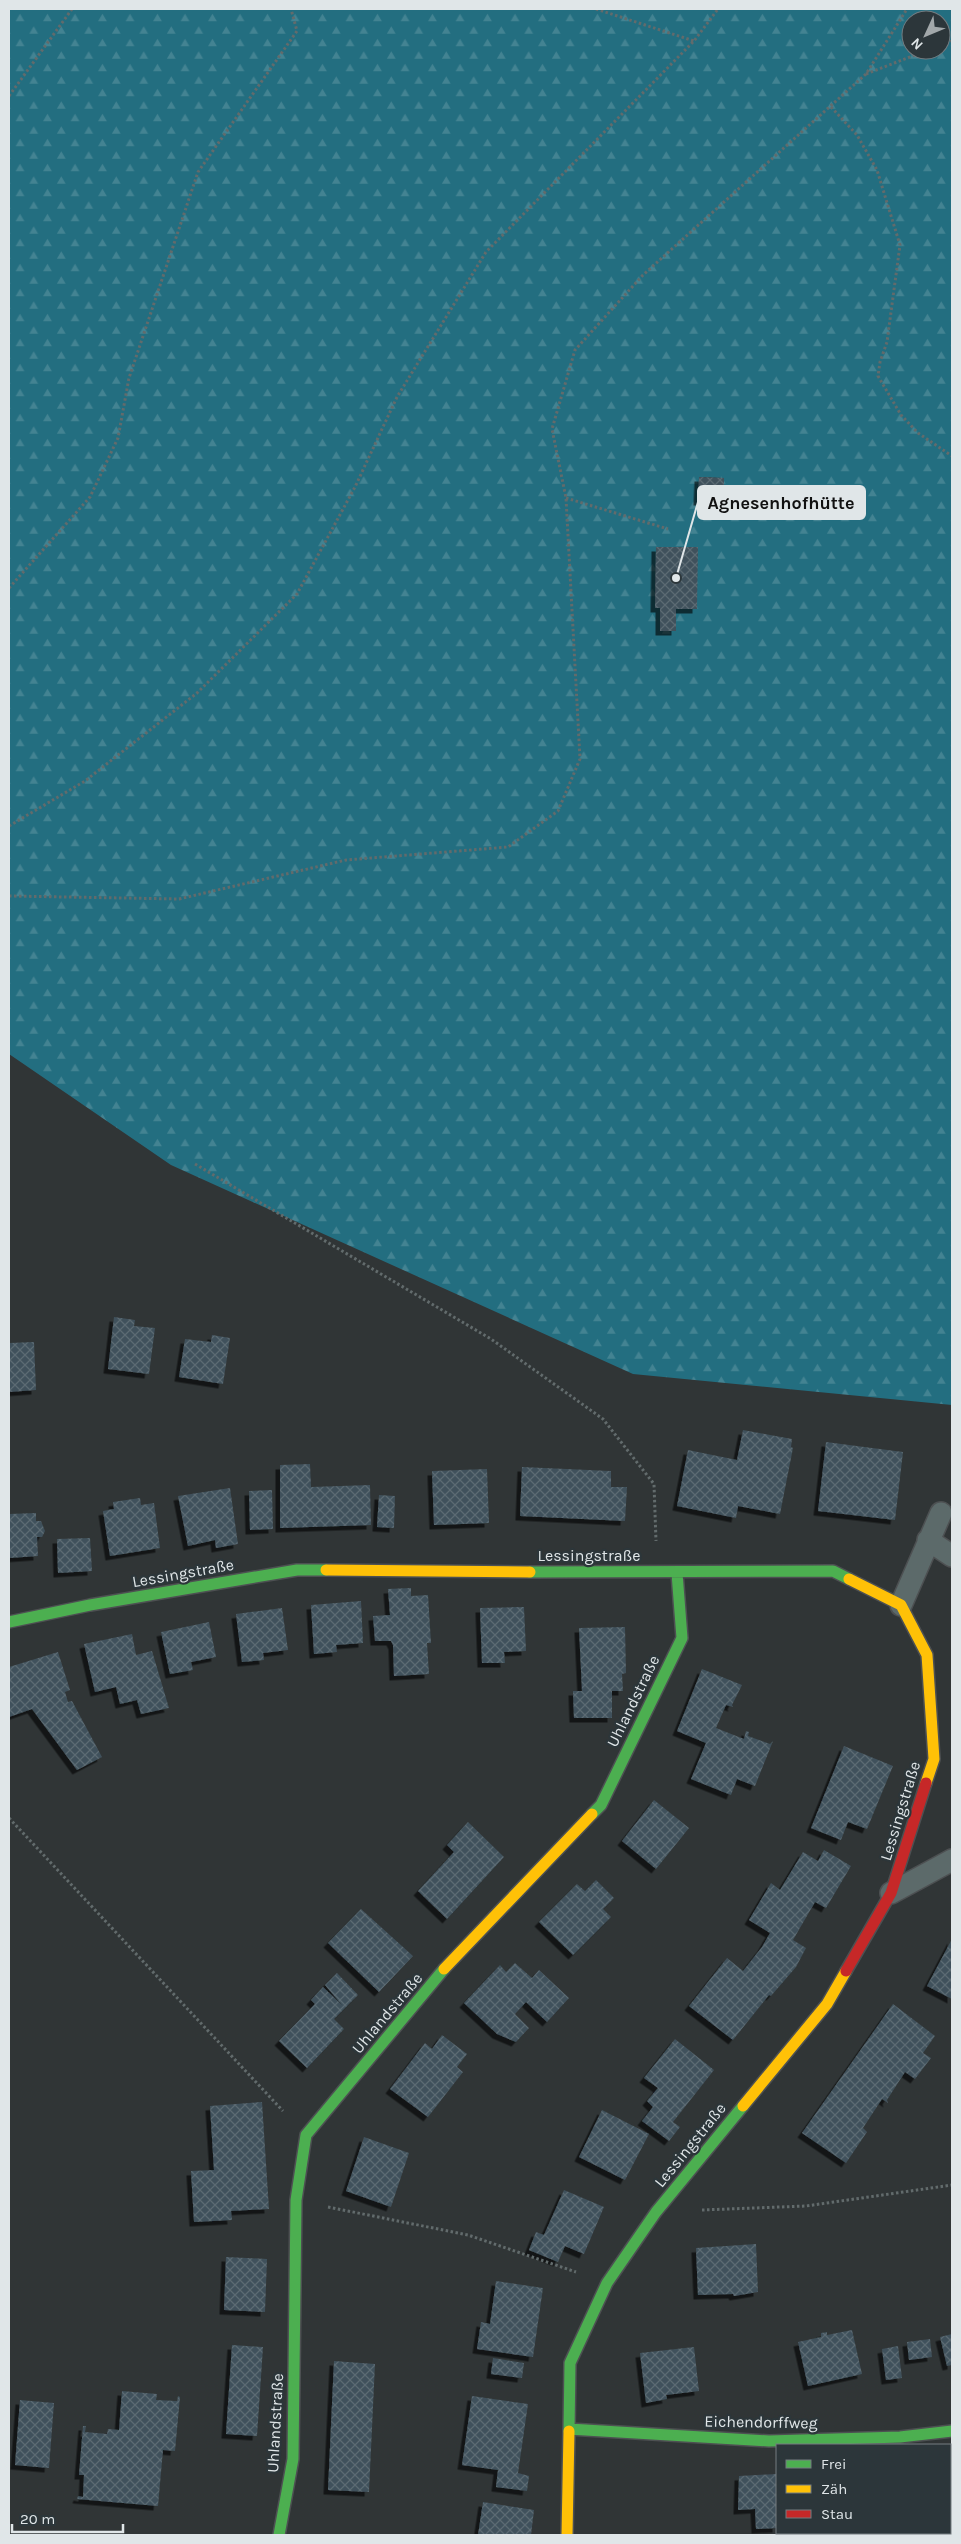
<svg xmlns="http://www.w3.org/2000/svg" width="961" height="2544" font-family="Karla,sans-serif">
<defs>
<pattern id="forest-firs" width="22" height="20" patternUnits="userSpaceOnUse" patternTransform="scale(1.25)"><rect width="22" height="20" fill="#236e80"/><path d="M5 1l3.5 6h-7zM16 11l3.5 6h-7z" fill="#438392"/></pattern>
<pattern id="building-cross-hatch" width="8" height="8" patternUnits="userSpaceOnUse" patternTransform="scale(1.25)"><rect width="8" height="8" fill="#40515b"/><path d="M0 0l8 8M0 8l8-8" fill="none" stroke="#5b6a73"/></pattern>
<filter id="shadow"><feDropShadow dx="-4.5" dy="4.5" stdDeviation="0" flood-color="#0009"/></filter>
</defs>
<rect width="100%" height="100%" fill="#303536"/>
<!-- forest -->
<path fill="url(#forest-firs)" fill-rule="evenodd" d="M 9,9 L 952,9 L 952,1405 L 633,1374 L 171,1165 L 9,1054 ZM 911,20 L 941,20 L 941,50 L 911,50 ZM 699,477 L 724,478 L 724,502 L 698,501 ZM 656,547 L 697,547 L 676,609 L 676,631 L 660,630 L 660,608 L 655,608 Z"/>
<!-- building -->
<path fill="url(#building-cross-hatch)" filter="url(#shadow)" d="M 699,477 L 724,478 L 724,502 L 698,501 Z
M 656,547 L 698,547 L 697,609 L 676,609 L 676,631 L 660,631 L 660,608 L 655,608 Z
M 114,1317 L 135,1320 L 134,1326 L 155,1328 L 149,1374 L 108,1369 Z
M 212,1335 L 230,1338 L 223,1384 L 179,1377 L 185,1339 L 211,1342 Z
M 34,1342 L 36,1390 L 9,1392 L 9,1343 Z
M 743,1430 L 792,1439 L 791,1447 L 793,1448 L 780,1514 L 738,1506 L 736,1518 L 677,1506 L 688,1450 L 737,1460 Z
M 826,1442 L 903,1452 L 895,1520 L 818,1511 Z
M 310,1464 L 311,1487 L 370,1485 L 371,1525 L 280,1528 L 280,1465 Z
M 522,1467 L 611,1471 L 611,1487 L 627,1487 L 625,1521 L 520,1516 Z
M 487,1469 L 489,1523 L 434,1525 L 432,1471 Z
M 230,1488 L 238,1544 L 216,1548 L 215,1540 L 188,1546 L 178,1496 Z
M 272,1490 L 273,1529 L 250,1530 L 249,1491 Z
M 379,1495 L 395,1496 L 394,1528 L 377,1527 Z
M 140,1498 L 141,1505 L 154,1503 L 160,1548 L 110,1556 L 103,1511 L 114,1509 L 113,1502 Z
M 36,1513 L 36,1521 L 41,1521 L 45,1531 L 42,1537 L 37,1537 L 38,1556 L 9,1558 L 9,1514 Z
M 90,1538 L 92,1571 L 58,1573 L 57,1539 Z
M 411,1588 L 411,1596 L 428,1595 L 431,1643 L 427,1643 L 429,1674 L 394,1676 L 393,1645 L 391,1641 L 375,1641 L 373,1616 L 390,1615 L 388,1589 Z
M 361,1601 L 363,1643 L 336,1645 L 337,1652 L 314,1654 L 311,1605 Z
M 524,1607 L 526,1651 L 504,1652 L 505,1663 L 482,1663 L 480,1608 Z
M 282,1608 L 288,1650 L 263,1653 L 264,1660 L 242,1662 L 236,1614 Z
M 209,1622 L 216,1657 L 191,1662 L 193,1670 L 170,1674 L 161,1632 Z
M 625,1627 L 626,1673 L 622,1674 L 623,1691 L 612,1691 L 612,1718 L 574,1718 L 573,1691 L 582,1691 L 579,1628 Z
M 132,1634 L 136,1655 L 152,1651 L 169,1708 L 141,1714 L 137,1700 L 120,1704 L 116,1687 L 95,1692 L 84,1644 Z
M 58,1652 L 70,1690 L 65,1692 L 68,1702 L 72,1701 L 102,1757 L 77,1770 L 32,1709 L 9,1717 L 9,1667 Z
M 702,1669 L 742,1685 L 732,1705 L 733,1707 L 726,1705 L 716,1728 L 744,1739 L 746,1731 L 749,1732 L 748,1736 L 770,1744 L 773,1741 L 755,1786 L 737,1779 L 731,1795 L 691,1779 L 706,1743 L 677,1731 Z
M 844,1746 L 893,1766 L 867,1829 L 848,1822 L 841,1840 L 811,1828 Z
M 654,1800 L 689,1828 L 656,1869 L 622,1841 Z
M 468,1822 L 504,1857 L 447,1919 L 418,1891 L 454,1852 L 447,1845 Z
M 824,1850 L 851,1866 L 826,1908 L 815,1902 L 793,1940 L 806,1948 L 796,1967 L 771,1996 L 769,1995 L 733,2040 L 689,2006 L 727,1958 L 743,1971 L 762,1947 L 770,1933 L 749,1920 L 771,1883 L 780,1890 L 803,1852 L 818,1861 Z
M 596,1880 L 614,1898 L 603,1909 L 611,1917 L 573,1955 L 539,1922 L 577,1884 L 585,1891 Z
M 361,1909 L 413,1956 L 379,1992 L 328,1943 Z
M 952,1939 L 952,1999 L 927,1986 Z
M 515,1963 L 532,1978 L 539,1970 L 569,1998 L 547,2022 L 526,2002 L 515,2014 L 529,2028 L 516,2042 L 497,2034 L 464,2003 L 500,1965 L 506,1972 Z
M 337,1973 L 358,1995 L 334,2019 L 344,2029 L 307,2068 L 279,2041 L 315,2004 L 311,2000 L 323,1987 L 342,2005 L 325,1985 Z
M 893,2004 L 935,2036 L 923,2053 L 931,2058 L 915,2079 L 905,2072 L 887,2100 L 888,2103 L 882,2099 L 863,2128 L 867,2132 L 846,2163 L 802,2133 Z
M 442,2035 L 467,2054 L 457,2067 L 463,2072 L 428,2117 L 390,2089 L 425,2043 L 432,2049 Z
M 675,2039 L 714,2070 L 673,2122 L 680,2127 L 669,2141 L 642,2121 L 653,2107 L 647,2101 L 658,2088 L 644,2078 Z
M 262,2102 L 269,2209 L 231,2211 L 232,2220 L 194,2222 L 191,2171 L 214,2170 L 210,2106 Z
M 602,2110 L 649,2134 L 625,2180 L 579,2157 Z
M 364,2137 L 409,2153 L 391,2207 L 346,2191 Z
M 564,2190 L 604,2207 L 584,2254 L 565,2246 L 558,2262 L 529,2250 L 536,2232 L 544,2235 Z
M 756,2244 L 758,2292 L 734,2296 L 733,2294 L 698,2295 L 696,2248 Z
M 226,2257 L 267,2259 L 265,2312 L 224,2310 Z
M 496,2281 L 543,2288 L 533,2357 L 477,2349 L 481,2322 L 490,2324 Z
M 852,2330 L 862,2374 L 808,2386 L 798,2342 L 821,2337 L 821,2333 L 827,2332 L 827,2335 Z
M 952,2334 L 952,2365 L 947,2366 L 940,2337 Z
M 930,2339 L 932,2357 L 909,2360 L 907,2342 Z
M 232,2345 L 263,2347 L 257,2436 L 226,2434 Z
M 898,2346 L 902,2378 L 886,2380 L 882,2349 Z
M 694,2347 L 699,2391 L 666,2395 L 667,2399 L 646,2403 L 640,2353 Z
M 493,2358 L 524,2363 L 522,2378 L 491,2374 Z
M 334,2361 L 375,2364 L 369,2492 L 328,2490 Z
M 122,2391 L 157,2394 L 156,2400 L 177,2401 L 178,2396 L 180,2397 L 175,2451 L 163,2450 L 158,2506 L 77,2499 L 78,2496 L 83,2497 L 84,2475 L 79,2475 L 83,2426 L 86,2426 L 85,2432 L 107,2434 L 108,2429 L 119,2430 Z
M 472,2396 L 528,2404 L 518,2473 L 529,2476 L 527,2491 L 496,2487 L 498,2470 L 462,2465 Z
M 20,2400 L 54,2403 L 49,2468 L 15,2465 Z
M 950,2472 L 952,2472 L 952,2518 L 950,2519 Z
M 777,2474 L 777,2528 L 756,2529 L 755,2509 L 738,2510 L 739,2476 Z
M 483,2502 L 534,2510 L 531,2535 L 478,2535 Z"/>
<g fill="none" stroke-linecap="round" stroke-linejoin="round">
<!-- lane casing -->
<g stroke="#4d5052" stroke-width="24">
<path id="lane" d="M 928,1540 L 952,1556
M 901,1605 L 941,1513
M 891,1893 L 952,1860"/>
</g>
<!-- fast casing -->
<g stroke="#4d5052" stroke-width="14">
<path id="fast" d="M 530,1572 L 833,1571 L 849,1579
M 9,1622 L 90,1605 L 297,1570 L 326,1570
M 592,1814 L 601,1805 L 682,1638 L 677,1573
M 569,2429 L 769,2441 L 900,2437 L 952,2431
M 569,2431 L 570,2363 L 607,2283 L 656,2212 L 743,2106
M 279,2535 L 293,2459 L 296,2200 L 306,2135 L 444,1969"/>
</g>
<!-- slow casing -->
<g stroke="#4d5052" stroke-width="14">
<path id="slow" d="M 326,1570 L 530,1572
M 849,1579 L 901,1605 L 927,1655 L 934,1759 L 926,1783
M 444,1969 L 592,1814
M 743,2106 L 827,2004 L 846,1971
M 567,2535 L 569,2431"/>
</g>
<!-- jam casing -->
<g stroke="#4d5052" stroke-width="14">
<path id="jam" d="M 846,1971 L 891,1893 L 926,1783"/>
</g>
<!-- path -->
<path stroke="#626b6c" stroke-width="3" stroke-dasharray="2.5 2.5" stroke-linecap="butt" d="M 596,9 L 694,41
M 941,45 L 952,41
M 866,74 L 928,50
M 9,96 L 72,9
M 831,107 L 857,135 L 877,170 L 900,245 L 887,342 L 880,362 L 878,376 L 901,415 L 918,433 L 952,456
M 566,498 L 668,529
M 9,588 L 90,497 L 118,438 L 129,378 L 198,172 L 297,31 L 291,9
M 9,826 L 85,781 L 197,693 L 297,594 L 355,487 L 397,397 L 486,252 L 694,41 L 718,9
M 9,896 L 179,899 L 346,860 L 508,847 L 558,811 L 580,759 L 566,498 L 552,429 L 575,350 L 643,275 L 866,74 L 907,9
M 195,1164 L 491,1339 L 603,1419 L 654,1484 L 656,1541
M 9,1818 L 283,2111
M 328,2207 L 468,2235 L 576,2272
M 702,2210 L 806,2206 L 952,2185"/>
<!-- lane -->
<use href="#lane" stroke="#5c6a6a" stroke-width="21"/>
<!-- fast -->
<use href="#fast" stroke="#4caf50" stroke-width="11"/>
<!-- slow -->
<use href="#slow" stroke="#ffc107" stroke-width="11"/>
<!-- jam -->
<use href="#jam" stroke="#c62828" stroke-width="11"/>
</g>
<g text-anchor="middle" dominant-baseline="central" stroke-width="4.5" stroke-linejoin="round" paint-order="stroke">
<!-- street labels -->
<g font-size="16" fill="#e0e6e8" stroke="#2c363a">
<text x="589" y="1555">Lessingstraße</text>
<text transform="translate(183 1573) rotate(-10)">Lessingstraße</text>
<text transform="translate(633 1701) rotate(-64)">Uhlandstraße</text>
<text transform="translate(900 1811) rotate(-73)">Lessingstraße</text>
<text transform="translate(387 2013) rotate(-50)">Uhlandstraße</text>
<text transform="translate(690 2145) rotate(-51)">Lessingstraße</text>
<text transform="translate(761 2422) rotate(1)">Eichendorffweg</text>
<text transform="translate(275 2423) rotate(-87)">Uhlandstraße</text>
</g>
</g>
<!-- callouts -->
<path fill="none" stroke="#e0e6e8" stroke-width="2" d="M676 578L698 502"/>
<circle fill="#e0e6e8" stroke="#2c363a" stroke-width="2" cx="676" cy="578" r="5"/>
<rect fill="#e0e6e8" stroke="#e0e6e8" stroke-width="2" x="698" y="486" width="167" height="33" rx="5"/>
<g font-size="18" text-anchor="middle" font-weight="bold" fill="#111">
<text x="781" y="509">Agnesenhofhütte</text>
</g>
<!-- border -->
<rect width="961" height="2544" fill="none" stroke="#e0e6e8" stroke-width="20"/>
<!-- legend -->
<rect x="776" y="2444" width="175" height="90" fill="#2c363a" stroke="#747c80"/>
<rect x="786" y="2460" width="25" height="8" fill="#4caf50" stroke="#747c80"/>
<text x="821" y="2469" font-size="15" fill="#e0e6e8">Frei</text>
<rect x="786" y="2485" width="25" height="8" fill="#ffc107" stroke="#747c80"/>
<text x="821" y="2494" font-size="15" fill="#e0e6e8">Zäh</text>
<rect x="786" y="2510" width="25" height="8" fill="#c62828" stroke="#747c80"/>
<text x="821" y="2519" font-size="15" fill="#e0e6e8">Stau</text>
<!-- north arrow -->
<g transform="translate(926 35) rotate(226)"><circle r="24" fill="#2c363a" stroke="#747c80"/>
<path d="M0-4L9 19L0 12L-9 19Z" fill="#a2a8aa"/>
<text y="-8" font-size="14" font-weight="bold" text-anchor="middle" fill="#e0e6e8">N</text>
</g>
<!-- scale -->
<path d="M12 2524v8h111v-8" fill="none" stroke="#e0e6e8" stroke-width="2.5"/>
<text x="20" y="2524" font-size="15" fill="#e0e6e8" stroke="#2c363a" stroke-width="4" paint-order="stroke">20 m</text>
</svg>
